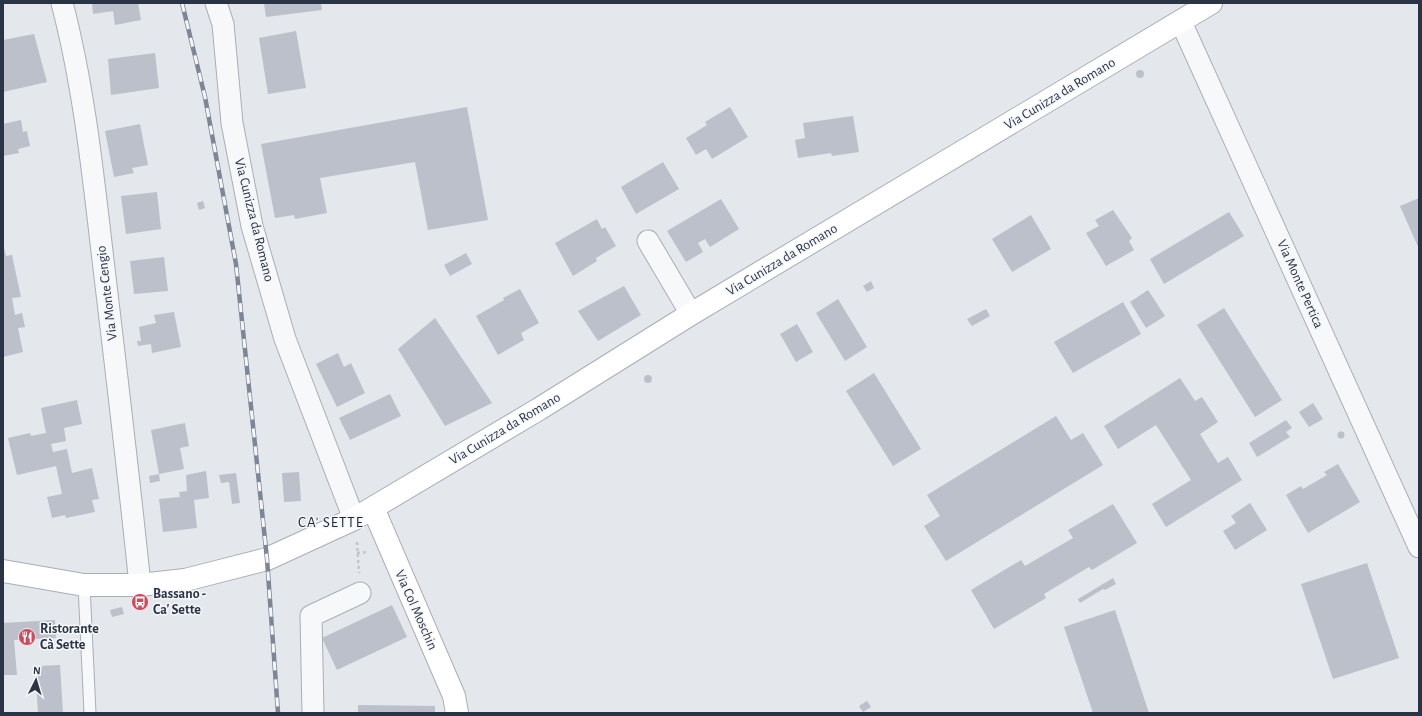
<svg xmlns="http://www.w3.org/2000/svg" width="1422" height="716" font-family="'Alegreya Sans',sans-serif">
<rect width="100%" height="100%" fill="#e4e7ec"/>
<!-- building -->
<path fill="#bbc0ca" d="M 92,3 L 138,3 L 141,20 L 115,25 L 113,11 L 93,14 Z
M 264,3 L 321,3 L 322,10 L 266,17 Z
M 296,31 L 306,88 L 268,94 L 259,38 Z
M 34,34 L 47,82 L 3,92 L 3,40 Z
M 155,53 L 159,88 L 111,95 L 108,59 Z
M1136 74a4 4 0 1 1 8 0a4 4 0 1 1-8 0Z
M 467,107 L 488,220 L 428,230 L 415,162 L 320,178 L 327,213 L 295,219 L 294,215 L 275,218 L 261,144 Z
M 730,107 L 748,137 L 712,159 L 706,149 L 696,155 L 686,138 L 707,125 L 705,122 Z
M 853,116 L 859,152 L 832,156 L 831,153 L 798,158 L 795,140 L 805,138 L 803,123 Z
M 21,120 L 23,132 L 27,131 L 30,146 L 18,149 L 19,153 L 3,156 L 3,124 Z
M 140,124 L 148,165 L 132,168 L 134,173 L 114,177 L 105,131 Z
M 663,162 L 679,189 L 636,214 L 621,187 Z
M 157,192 L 161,229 L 126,234 L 121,196 Z
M 1419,198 L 1419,249 L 1400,206 Z
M 721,199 L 739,229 L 710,247 L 705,239 L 698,243 L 703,252 L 686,262 L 667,231 Z
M 203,201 L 205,208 L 199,210 L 197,203 Z
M 1113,210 L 1132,238 L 1129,241 L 1134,250 L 1106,266 L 1086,233 L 1099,226 L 1095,220 Z
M 1229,212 L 1244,236 L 1164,284 L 1150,259 Z
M 1031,215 L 1051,249 L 1012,272 L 992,239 Z
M 597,219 L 602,229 L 605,227 L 616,246 L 596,258 L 597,261 L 573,276 L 555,243 Z
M 3,243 L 6,256 L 12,255 L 21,297 L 12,298 L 15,315 L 22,313 L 25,327 L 18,328 L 23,352 L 3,357 Z
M 466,253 L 472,264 L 450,276 L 444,265 Z
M 164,257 L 168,291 L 134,294 L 130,261 Z
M 871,281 L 874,288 L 867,292 L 863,286 Z
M 624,286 L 641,315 L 598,341 L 578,311 Z
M 520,289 L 539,323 L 521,333 L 524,340 L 498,355 L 476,316 L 504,300 L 503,298 Z
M 1148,290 L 1165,316 L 1146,328 L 1130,302 Z
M 838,299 L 867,347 L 845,361 L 816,313 Z
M 1123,302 L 1141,334 L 1073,373 L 1054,342 Z
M 1224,308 L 1282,400 L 1255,417 L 1197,325 Z
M 986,309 L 990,316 L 972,326 L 967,319 Z
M 174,312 L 181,347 L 152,353 L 151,344 L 138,346 L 137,341 L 141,341 L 139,327 L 156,323 L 154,315 Z
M 435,318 L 492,403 L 445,426 L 398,349 Z
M 797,324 L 813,352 L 796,362 L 780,334 Z
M 338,353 L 344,367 L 351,363 L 365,393 L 337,407 L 316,364 Z
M 874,373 L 921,449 L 893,466 L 846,391 Z
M644 379a4 4 0 1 1 8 0a4 4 0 1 1-8 0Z
M 1180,378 L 1195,401 L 1202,397 L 1218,422 L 1200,434 L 1218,463 L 1228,457 L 1242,480 L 1166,527 L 1152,504 L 1191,480 L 1156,425 L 1118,449 L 1104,426 Z
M 390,394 L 401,416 L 350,440 L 339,418 Z
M 77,400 L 82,424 L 64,428 L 66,441 L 51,444 L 53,452 L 67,449 L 72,473 L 92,468 L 99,499 L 92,500 L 95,512 L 66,518 L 65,515 L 52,518 L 47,497 L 62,494 L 56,466 L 17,475 L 8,438 L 30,433 L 31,436 L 46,433 L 41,408 Z
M 1313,403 L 1323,419 L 1309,427 L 1299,412 Z
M 1056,416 L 1071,440 L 1083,433 L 1103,465 L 946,561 L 924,526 L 940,516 L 927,495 Z
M 1286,420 L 1292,428 L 1286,432 L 1290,437 L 1257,457 L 1249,443 Z
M 185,423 L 189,446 L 180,448 L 184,469 L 159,474 L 151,430 Z
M1337.5 435a3.5 3.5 0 1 1 7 0a3.5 3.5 0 1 1-7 0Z
M 1338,464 L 1360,502 L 1308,533 L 1286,495 L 1301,486 L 1303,489 L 1327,475 L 1324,472 Z
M 206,471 L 209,498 L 194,500 L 197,528 L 163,532 L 159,499 L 180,497 L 179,492 L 187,491 L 186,475 Z
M 299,472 L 301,501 L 284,502 L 282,473 Z
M 236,473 L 240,503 L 232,504 L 229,482 L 221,483 L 219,475 Z
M 159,474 L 160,481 L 150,483 L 149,476 Z
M 1250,503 L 1267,530 L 1235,550 L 1223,531 L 1236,523 L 1231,516 Z
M 1113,504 L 1137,543 L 1092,570 L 1089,567 L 1044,594 L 1046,598 L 994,629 L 971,590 L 1021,560 L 1025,566 L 1073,538 L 1068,530 Z
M 1367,563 L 1399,658 L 1333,679 L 1301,584 Z
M 1113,578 L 1116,584 L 1105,590 L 1103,589 L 1080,603 L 1078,599 Z
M 392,605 L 407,637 L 337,670 L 322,638 Z
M 122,607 L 124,614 L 112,617 L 110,610 Z
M 1115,610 L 1149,713 L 1093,713 L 1064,627 Z
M 55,620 L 56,638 L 14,640 L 17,675 L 3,675 L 3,623 Z
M 60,665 L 63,713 L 38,713 L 35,666 Z
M 867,701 L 871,707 L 863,712 L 859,706 Z
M 358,705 L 435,706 L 435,713 L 358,713 Z"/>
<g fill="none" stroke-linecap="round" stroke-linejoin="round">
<!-- lane casing -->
<g stroke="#a9aeb7" stroke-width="13">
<path id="lane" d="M 84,585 L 90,713"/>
</g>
<!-- street casing -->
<g stroke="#a9aeb7" stroke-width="23">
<path id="street" d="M 62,3 C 84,87 93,174 103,260 C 116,369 129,477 140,585
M 216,3 L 223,24 L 232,123 L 252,226 L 285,339 L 354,519
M 1181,22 L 1419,547
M 648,241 L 691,314
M 313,713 L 311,616 L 360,593"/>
</g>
<!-- secondary casing -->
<g stroke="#a9aeb7" stroke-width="24">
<path id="secondary" d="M 373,508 L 454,696 L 457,713
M 3,571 L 84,585 L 140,585 L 185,580 L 267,559 L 354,519 L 539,409 L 691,314 L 1211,3"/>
</g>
<!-- path -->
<path stroke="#c2c5cb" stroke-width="2.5" stroke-dasharray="3 3" stroke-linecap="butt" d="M 357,542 L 359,573
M 357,553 L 369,552"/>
<!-- lane -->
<use href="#lane" stroke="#f7f8fa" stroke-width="11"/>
<!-- street -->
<use href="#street" stroke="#f7f8fa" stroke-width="21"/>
<!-- secondary -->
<use href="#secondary" stroke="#fff" stroke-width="22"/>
<!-- rail casing -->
<g stroke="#7d8696" stroke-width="4.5">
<path id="rail" d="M 182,3 L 205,97 L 236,264 L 267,559 L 278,713"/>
</g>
<!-- rail -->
<use href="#rail" stroke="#f4f6f9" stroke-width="3" stroke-dasharray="9" stroke-linecap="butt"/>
</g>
<!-- icons -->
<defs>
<g id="bus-disc" transform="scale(0.9)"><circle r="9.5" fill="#d1495b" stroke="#f4f6f9"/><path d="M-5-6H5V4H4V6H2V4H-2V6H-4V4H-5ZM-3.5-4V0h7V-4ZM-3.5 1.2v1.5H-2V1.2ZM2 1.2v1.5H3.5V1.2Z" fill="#fff"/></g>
<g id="restaurant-disc" transform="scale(0.9)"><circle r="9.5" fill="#d1495b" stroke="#f4f6f9"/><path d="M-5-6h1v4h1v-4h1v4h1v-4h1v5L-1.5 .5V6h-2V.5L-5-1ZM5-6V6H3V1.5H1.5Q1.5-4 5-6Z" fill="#fff"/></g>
</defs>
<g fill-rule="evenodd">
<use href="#bus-disc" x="140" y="602"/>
<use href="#restaurant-disc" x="27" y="637"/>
</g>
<g text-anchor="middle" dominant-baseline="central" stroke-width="3" stroke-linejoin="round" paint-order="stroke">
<!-- street labels -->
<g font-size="14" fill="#2b3445" stroke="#f4f6f9">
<text transform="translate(1060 94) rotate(-31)">Via Cunizza da Romano</text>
<text transform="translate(254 220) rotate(76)">Via Cunizza da Romano</text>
<text transform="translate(782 260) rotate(-31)">Via Cunizza da Romano</text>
<text transform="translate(1300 284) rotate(66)">Via Monte Pertica</text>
<text transform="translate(107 293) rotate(-97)">Via Monte Cengio</text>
<text transform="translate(505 429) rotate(-31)">Via Cunizza da Romano</text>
<text transform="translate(416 610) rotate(66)">Via Col Moschin</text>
</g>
<!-- poi labels -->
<g font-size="14" font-weight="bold" fill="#2b3445" stroke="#f4f6f9" text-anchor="start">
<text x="153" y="594">Bassano -<tspan x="153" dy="16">Ca' Sette</tspan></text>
<text x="40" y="629">Ristorante<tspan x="40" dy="16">Cà Sette</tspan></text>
</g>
<!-- neighbourhood labels -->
<g font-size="15" letter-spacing="1" fill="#1d2536" stroke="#f4f6f9">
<text x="331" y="522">CA' SETTE</text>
</g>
</g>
<!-- border -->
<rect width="1422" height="716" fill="none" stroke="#2b3445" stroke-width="8"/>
<!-- north arrow -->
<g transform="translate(36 680) rotate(5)" stroke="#f4f6f9" stroke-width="3" paint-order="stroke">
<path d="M0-3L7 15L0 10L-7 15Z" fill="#2b3445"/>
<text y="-6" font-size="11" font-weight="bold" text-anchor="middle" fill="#2b3445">N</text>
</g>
</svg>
